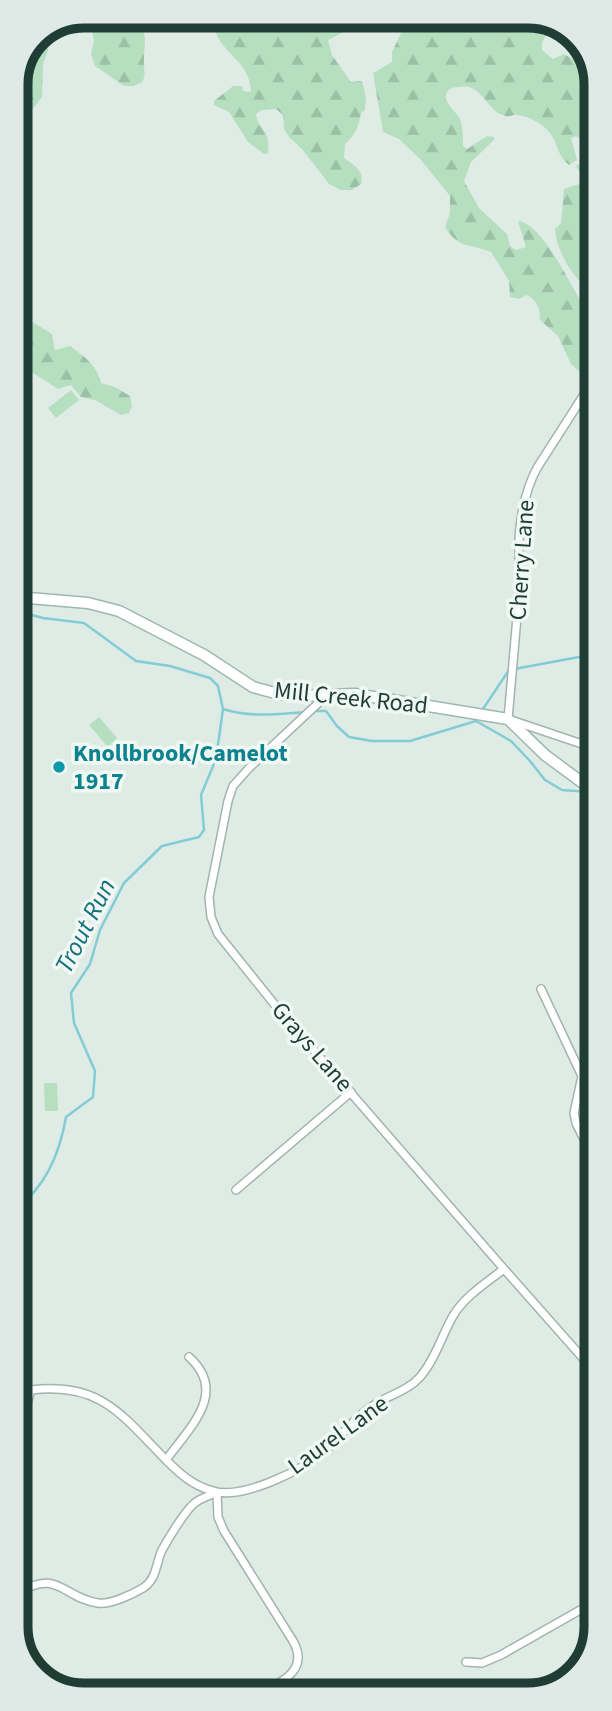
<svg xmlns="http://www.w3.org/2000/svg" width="612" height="1711" font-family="'Source Sans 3',sans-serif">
<defs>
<pattern id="forest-firs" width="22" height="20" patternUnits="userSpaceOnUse" patternTransform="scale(1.75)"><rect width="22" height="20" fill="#b6dfc0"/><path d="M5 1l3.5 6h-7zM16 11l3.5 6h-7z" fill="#9cc0a6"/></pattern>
</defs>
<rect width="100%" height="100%" fill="#dfece6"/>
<!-- forest -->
<path fill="url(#forest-firs)" d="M 84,16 L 133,16 C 151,35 143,43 144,65 C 144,73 146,75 142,82 L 134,86 L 124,86 L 95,66 L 91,54 L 94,41 L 91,25 L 78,18 Z
M 243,16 L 533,16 L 542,19 L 548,33 L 542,42 L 542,50 L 553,59 L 564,54 C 600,72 594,112 594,146 L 576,136 L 571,138 L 577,160 L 569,165 C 555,152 559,145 550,133 C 543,124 529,116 517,115 C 514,114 510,117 506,116 C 485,112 484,82 458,87 C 455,87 450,88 448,91 C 440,101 456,111 460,119 C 463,127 463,138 463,146 L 467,149 L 487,136 L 494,137 L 494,140 L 471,162 L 464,181 L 479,208 L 507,234 L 510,246 L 516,250 L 526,247 L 518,221 C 541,223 567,278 579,298 L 594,302 L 594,368 L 581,373 L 571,364 L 558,336 L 540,320 C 540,309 538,301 527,295 L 519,299 L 510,297 L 509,281 L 491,252 C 471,244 458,249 445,227 L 450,213 L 450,196 L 421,160 L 399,139 L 383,132 L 373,73 L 392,62 L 392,52 L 402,31 L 401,26 L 396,23 L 352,28 L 328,40 L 332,55 L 351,82 L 362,81 L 366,98 L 365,110 L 361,113 C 359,127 355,135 345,144 L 344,158 C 354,165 365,171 361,184 L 352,190 L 341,190 L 329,184 L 302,149 L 289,137 L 284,129 L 283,115 L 276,109 L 262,110 L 256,114 C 258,131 271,128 268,153 L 264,154 L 248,142 L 229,112 L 214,105 L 214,101 L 233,86 L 242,86 L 243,91 L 251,92 C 250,62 226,57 216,33 L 218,23 L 221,22 L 238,27 Z
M 54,28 L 49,37 L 48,51 L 43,64 L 42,97 L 32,110 L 32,129 L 28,145 L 30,173 L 16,204 L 16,80 L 36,35 Z
M 594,179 L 594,295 C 576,282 556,252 555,229 L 561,223 L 564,189 Z
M 16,220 L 22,243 L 19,273 L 21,315 L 52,334 L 55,350 L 70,346 C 85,357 97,365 101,383 L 115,387 L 130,396 L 132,406 L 129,413 L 121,415 L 95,400 L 81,397 L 71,385 L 58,389 L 16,362 Z"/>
<!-- park -->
<path fill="#b6dfc0" d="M 594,155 L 594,170 L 583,177 L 576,166 Z
M 71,390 L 79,400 L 56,418 L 48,408 Z
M 99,717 L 117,738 L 108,747 L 89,725 Z
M 44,1083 L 57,1083 L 58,1111 L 45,1111 Z"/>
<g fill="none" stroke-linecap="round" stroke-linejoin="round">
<!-- stream -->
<path stroke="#83ccd6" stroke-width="2.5" d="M 17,611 L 43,618 L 84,623 L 136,661 L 170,666 L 210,678 L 218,686 L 223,709 L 216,759 L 201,795 L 204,830 L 199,837 L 162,846 L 124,883 L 100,930 L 90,964 L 71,993 L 74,1023 L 95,1071 L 93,1097 L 66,1117 C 60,1152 47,1185 18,1207
M 223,709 C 251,718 277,714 306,712
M 313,711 L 326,711 L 337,726 L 349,737 L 372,741 L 410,741 L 476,721 L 511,741 L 530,761 L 545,780 L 562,790 L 590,792
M 481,712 L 509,670 L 595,654"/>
<!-- street casing -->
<g stroke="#a2b4ad" stroke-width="10">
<path id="street" d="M 594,379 L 537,468 C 522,496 515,541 521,572 L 508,719 L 579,743 L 595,746
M 328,694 L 250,767 L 233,786 L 228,801 L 209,897 L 211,917 L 218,934 L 283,1015 L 504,1269 L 596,1373
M 541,989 L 582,1076 L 574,1113 L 576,1123 L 596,1164
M 236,1190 L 351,1092
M 18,1393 L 31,1390
M 18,1436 L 31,1390 C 100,1382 121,1414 165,1459 C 179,1473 193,1486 213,1491 C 243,1500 302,1470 325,1451 C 341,1437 353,1419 371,1407 C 387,1395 407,1392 420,1377 C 435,1360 442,1335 453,1316 C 464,1297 486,1283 504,1269
M 166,1460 C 189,1428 229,1393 189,1357
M 217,1492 L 218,1517 L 224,1531 L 293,1641 C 312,1674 272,1689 246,1694
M 18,1593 C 58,1568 63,1598 98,1603 C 110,1605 133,1594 143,1588 C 157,1579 156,1563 162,1550 C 168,1539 186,1509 196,1502 C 202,1498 210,1495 216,1493
M 466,1662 L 482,1663 L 501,1655 L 596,1601
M 134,1695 L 157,1690 L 213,1694"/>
</g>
<!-- secondary casing -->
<g stroke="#9db8ae" stroke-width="13">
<path id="secondary" d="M 17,597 L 88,603 L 119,611 L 204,655 L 253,687 L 275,693 L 295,696 L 355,694 L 508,719 L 545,755 L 595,792"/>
</g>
<!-- street -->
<use href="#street" stroke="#fff" stroke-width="7"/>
<!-- secondary -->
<use href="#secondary" stroke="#fff" stroke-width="10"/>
</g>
<!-- markers -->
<circle fill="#0f9aa8" stroke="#f0f8f4" stroke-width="2.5" cx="59" cy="767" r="7"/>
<g text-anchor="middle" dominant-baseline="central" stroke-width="7" stroke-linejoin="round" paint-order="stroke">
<!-- street labels -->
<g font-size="24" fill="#1f3d34" stroke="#f0f8f4">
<text transform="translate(522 560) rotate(-86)">Cherry Lane</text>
<text transform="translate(351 698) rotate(6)">Mill Creek Road</text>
<text transform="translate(312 1047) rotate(49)">Grays Lane</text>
<text transform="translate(338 1435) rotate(-36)">Laurel Lane</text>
</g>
<!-- culture labels -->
<g font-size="24" font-weight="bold" fill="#0d838f" stroke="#f0f8f4" text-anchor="start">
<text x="73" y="753">Knollbrook/Camelot<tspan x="73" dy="28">1917</tspan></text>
</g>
<!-- water labels -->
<g font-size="26" font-style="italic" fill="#15707d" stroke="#f0f8f4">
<text transform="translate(85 926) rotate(-63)">Trout Run</text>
</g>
</g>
<!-- crop -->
<path d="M0 0H612V1711H0ZM84 28H528A56 56 0 0 1 584 84V1627A56 56 0 0 1 528 1683H84A56 56 0 0 1 28 1627V84A56 56 0 0 1 84 28Z" fill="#dfe9e5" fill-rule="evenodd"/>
<path fill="none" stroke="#1f3d34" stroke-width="9" d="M84 28H528A56 56 0 0 1 584 84V1627A56 56 0 0 1 528 1683H84A56 56 0 0 1 28 1627V84A56 56 0 0 1 84 28Z"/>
</svg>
